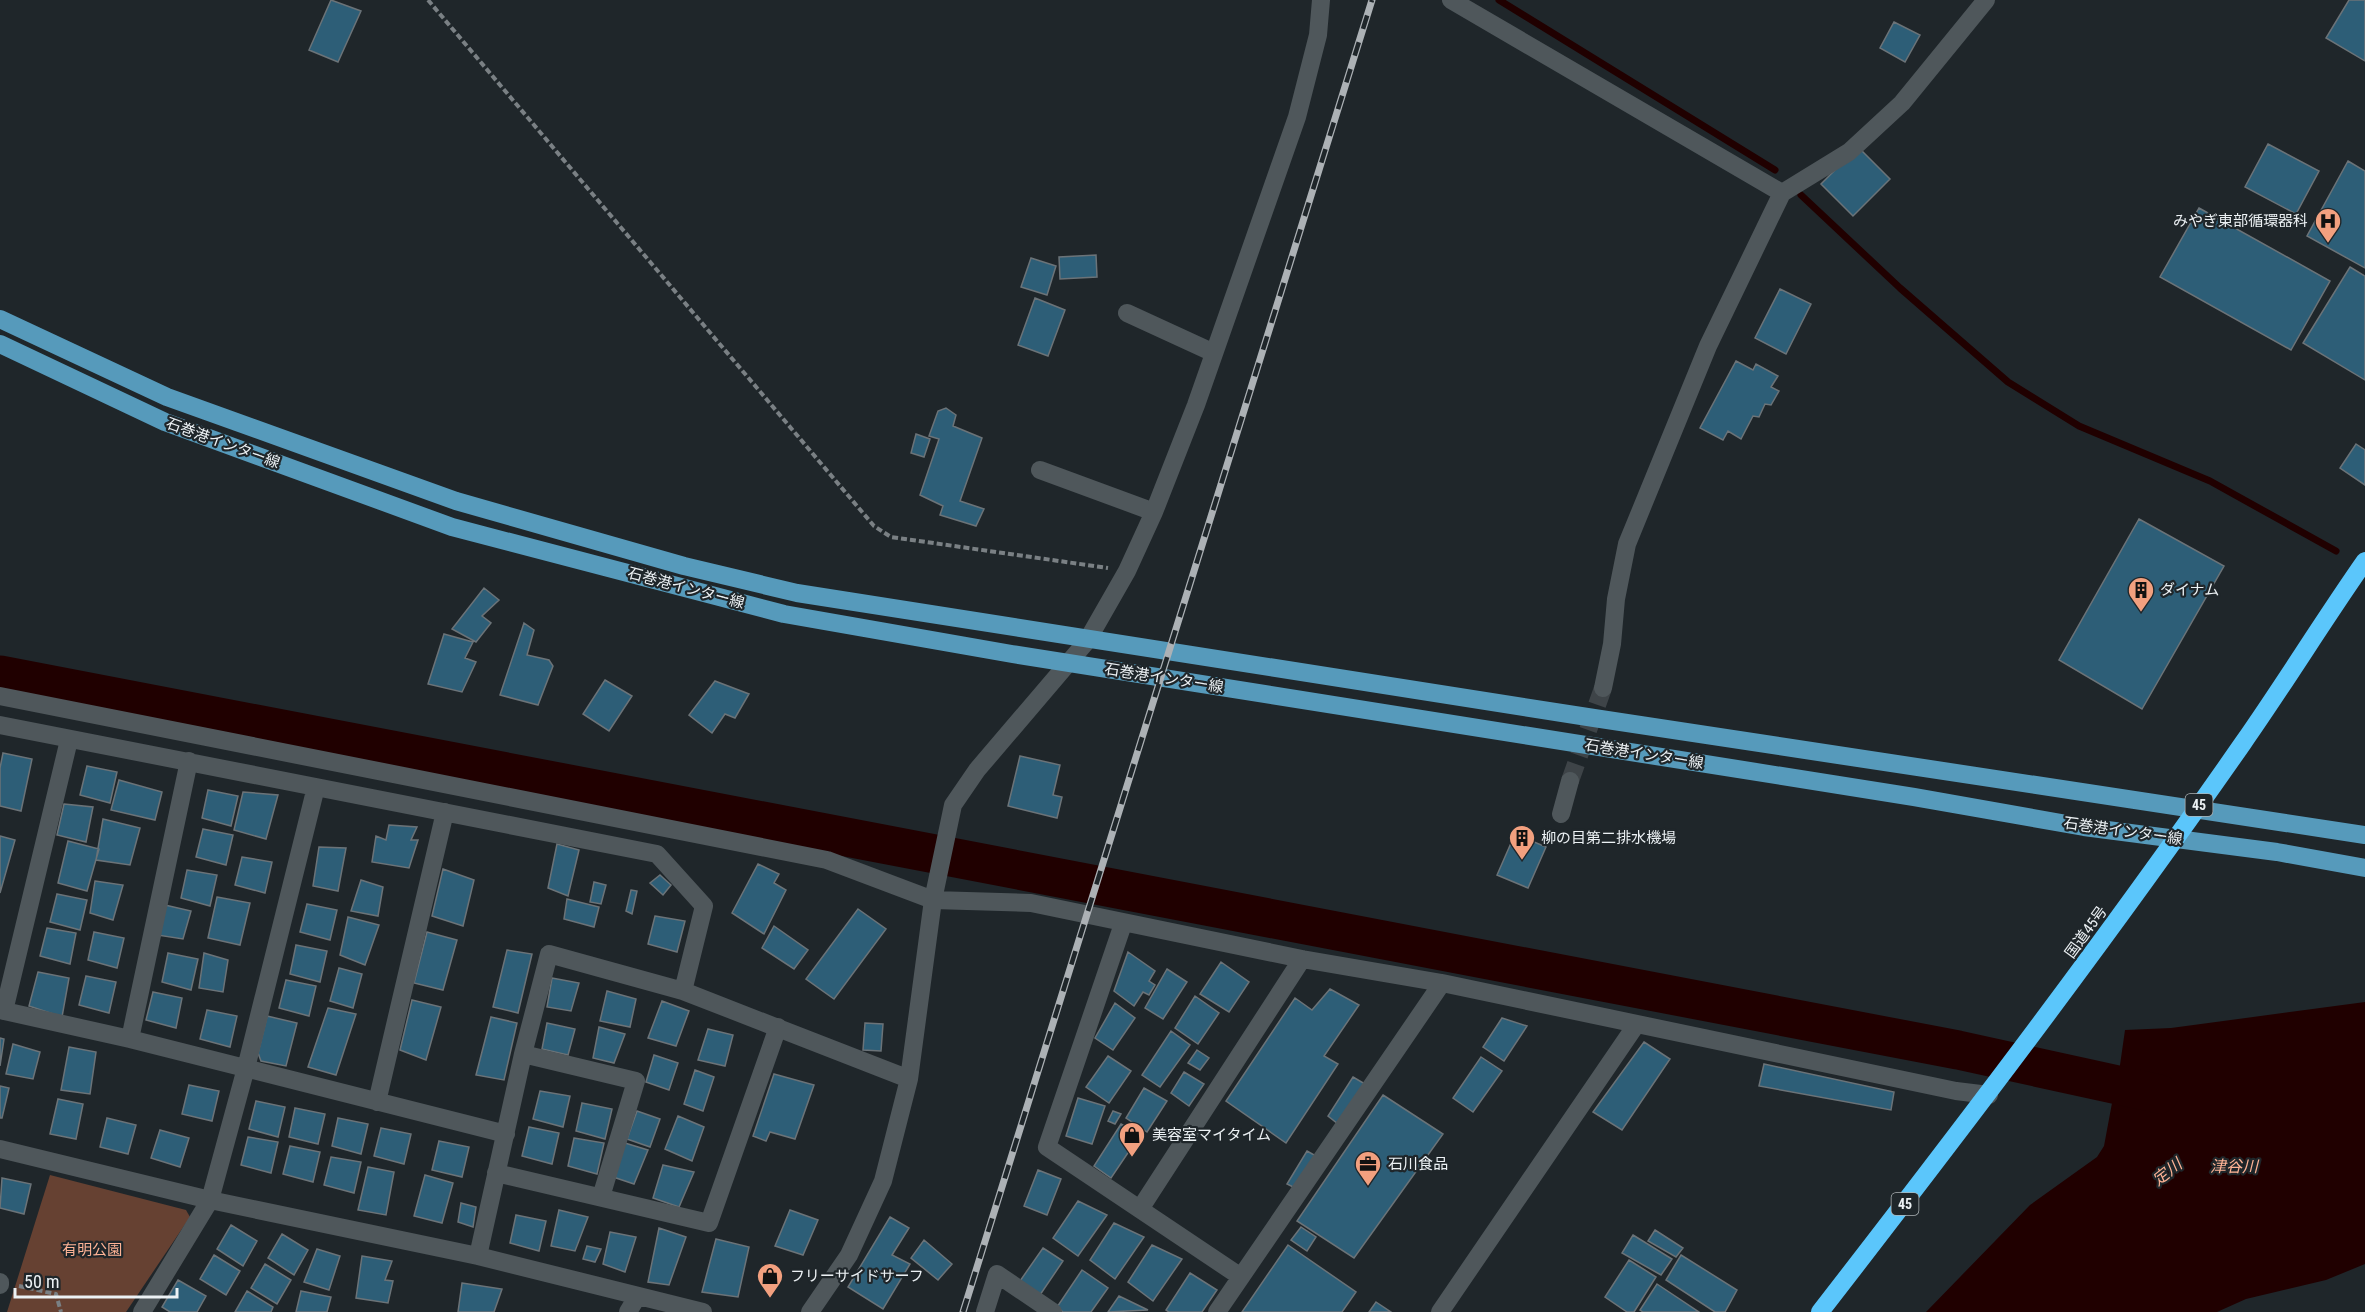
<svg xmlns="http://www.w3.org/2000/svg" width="2365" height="1312" font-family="'Roboto Condensed','Noto Sans JP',sans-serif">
<rect width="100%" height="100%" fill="#1f262a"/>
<!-- green -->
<path fill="#664132" d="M 50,1175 L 186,1210 L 190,1217 L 126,1312 L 7,1312 Z"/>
<!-- water -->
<path fill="#200000" d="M 2365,1002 L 2365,1264 L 2326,1280 L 2246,1299 L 2217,1312 L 1926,1312 L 2030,1205 L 2097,1157 L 2104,1146 L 2112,1103 L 2107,1099 L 2110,1074 L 2119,1072 L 2125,1030 L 2171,1028 Z"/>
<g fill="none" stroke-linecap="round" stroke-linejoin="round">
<!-- stream -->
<path stroke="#200000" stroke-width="7" d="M 1499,0 L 1775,170
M 1801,195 L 1900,288 L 2008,382 L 2079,426 L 2210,481 L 2336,551"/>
<!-- river -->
<path stroke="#200000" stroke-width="39" d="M 0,675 L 1958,1050 L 2159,1094"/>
</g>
<!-- building -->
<path fill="#2d5e77" stroke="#6b7378" stroke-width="1.5" d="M 331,0 L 361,11 L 338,62 L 309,50 Z
M 2349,0 L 2365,0 L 2365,61 L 2326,38 Z
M 1894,22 L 1920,35 L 1905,62 L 1880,48 Z
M 2268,144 L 2319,171 L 2296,214 L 2245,187 Z
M 1858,147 L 1890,179 L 1853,216 L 1821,184 Z
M 2348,161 L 2365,171 L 2365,268 L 2307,236 Z
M 2199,208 L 2330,281 L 2291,350 L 2160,277 Z
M 1096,255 L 1097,277 L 1060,279 L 1059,257 Z
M 1031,258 L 1056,266 L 1047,295 L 1021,287 Z
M 2350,267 L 2365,276 L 2365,380 L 2303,343 Z
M 1780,289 L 1811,304 L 1786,354 L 1755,338 Z
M 1035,298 L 1065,310 L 1048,356 L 1018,345 Z
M 1736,361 L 1753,370 L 1756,364 L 1778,376 L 1771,387 L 1779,391 L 1771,405 L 1765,404 L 1759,417 L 1753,416 L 1741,439 L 1728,431 L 1723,440 L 1700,428 Z
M 946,408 L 956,415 L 953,426 L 982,438 L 960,501 L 984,509 L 976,526 L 940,515 L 943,506 L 920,495 L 939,439 L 929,436 L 938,411 Z
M 916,434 L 930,439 L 924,457 L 911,453 Z
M 2356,444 L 2365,450 L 2365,485 L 2340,468 Z
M 2139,519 L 2224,566 L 2142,709 L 2059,660 Z
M 484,588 L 499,600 L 482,616 L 491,623 L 476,642 L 452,629 Z
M 524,623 L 534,630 L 527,655 L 549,660 L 553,666 L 538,705 L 500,695 Z
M 444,634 L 473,642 L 465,658 L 476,662 L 462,692 L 428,684 Z
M 605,680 L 632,696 L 609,731 L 583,714 Z
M 715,681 L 749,694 L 735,718 L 725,714 L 712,733 L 689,715 Z
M 3,753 L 32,759 L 21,811 L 0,806 L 0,768 Z
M 1020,756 L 1060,765 L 1053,795 L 1062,797 L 1057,818 L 1008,806 Z
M 87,766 L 117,772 L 110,803 L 80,795 Z
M 119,780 L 162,792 L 155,820 L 111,810 Z
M 208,790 L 238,796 L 231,826 L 202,818 Z
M 243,792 L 278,795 L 266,839 L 234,830 Z
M 64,804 L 93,807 L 86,842 L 57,835 Z
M 103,819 L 140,828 L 130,865 L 96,860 Z
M 389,825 L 417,827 L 411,840 L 418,840 L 409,868 L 372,862 L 376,836 L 386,840 Z
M 203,829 L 233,835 L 226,865 L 196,857 Z
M 1515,834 L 1546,847 L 1528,888 L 1497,875 Z
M 0,836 L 15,840 L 0,893 Z
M 68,841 L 99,849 L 87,891 L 58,883 Z
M 557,844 L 579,850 L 568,896 L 548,888 Z
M 319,847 L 346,848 L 338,891 L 313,886 Z
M 242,857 L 272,862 L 265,893 L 235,885 Z
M 758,864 L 779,874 L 774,883 L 786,890 L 764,934 L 732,913 Z
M 443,869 L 474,880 L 463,926 L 432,916 Z
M 187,870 L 217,875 L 210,906 L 181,898 Z
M 660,875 L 671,885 L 663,895 L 650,883 Z
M 361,880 L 383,887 L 378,916 L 351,911 Z
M 95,881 L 123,885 L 113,920 L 90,913 Z
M 594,882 L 606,885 L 601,904 L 590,902 Z
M 631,890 L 637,891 L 632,914 L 626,911 Z
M 57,894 L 87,900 L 80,930 L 50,922 Z
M 217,897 L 250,903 L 240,945 L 208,938 Z
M 567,899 L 599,907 L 594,927 L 564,919 Z
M 307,904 L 337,910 L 330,940 L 300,932 Z
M 165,905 L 191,911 L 183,939 L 157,935 Z
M 858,909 L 886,929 L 834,999 L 806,979 Z
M 655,916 L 685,921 L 677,952 L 648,944 Z
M 348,917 L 379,925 L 365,965 L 340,955 Z
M 774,926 L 808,950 L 794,969 L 762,948 Z
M 47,928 L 76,933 L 70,964 L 40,956 Z
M 94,932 L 124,938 L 117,968 L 88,960 Z
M 427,932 L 457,940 L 443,990 L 414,983 Z
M 296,945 L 327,951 L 320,982 L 290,974 Z
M 507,950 L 532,954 L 518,1013 L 493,1007 Z
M 1128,952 L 1155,971 L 1149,981 L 1155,985 L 1149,995 L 1143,992 L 1134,1006 L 1114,991 Z
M 168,953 L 198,959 L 191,990 L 162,982 Z
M 204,953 L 228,960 L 223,992 L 199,988 Z
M 1221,962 L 1249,982 L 1229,1012 L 1200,994 Z
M 339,968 L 362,974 L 353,1008 L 330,1001 Z
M 1167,969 L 1187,982 L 1163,1019 L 1145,1008 Z
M 38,972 L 69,978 L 62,1017 L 29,1006 Z
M 86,976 L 116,982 L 109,1013 L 79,1005 Z
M 552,978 L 579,983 L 571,1011 L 547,1007 Z
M 286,980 L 316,986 L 309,1016 L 279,1008 Z
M 1330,989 L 1359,1005 L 1324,1056 L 1338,1064 L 1286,1143 L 1226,1101 L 1295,998 L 1312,1010 Z
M 607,991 L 636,999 L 630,1027 L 600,1021 Z
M 153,992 L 182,998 L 176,1028 L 146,1020 Z
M 1195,996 L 1219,1013 L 1198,1044 L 1175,1028 Z
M 412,1000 L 441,1007 L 426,1060 L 400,1050 Z
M 662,1001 L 689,1011 L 676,1046 L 648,1038 Z
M 1115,1003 L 1135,1018 L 1113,1050 L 1095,1038 Z
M 328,1008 L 356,1014 L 336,1075 L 308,1067 Z
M 207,1010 L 237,1016 L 230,1047 L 200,1039 Z
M 267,1016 L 297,1023 L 286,1066 L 261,1061 L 258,1053 Z
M 491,1017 L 517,1023 L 504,1080 L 476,1075 Z
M 1502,1018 L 1527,1026 L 1504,1061 L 1483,1047 Z
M 547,1023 L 575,1029 L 568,1055 L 542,1049 Z
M 865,1023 L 883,1024 L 881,1051 L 863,1050 Z
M 599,1027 L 625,1034 L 614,1063 L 593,1058 Z
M 708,1029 L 733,1035 L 725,1066 L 698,1060 Z
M 1171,1031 L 1190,1045 L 1160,1087 L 1142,1075 Z
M 0,1038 L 4,1039 L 0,1066 Z
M 1644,1042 L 1670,1059 L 1622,1130 L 1593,1112 Z
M 13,1044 L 40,1052 L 33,1079 L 6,1074 Z
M 69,1047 L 96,1052 L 90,1094 L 61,1090 Z
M 1197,1050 L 1209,1058 L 1200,1070 L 1188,1063 Z
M 654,1055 L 678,1063 L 669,1090 L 646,1082 Z
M 1108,1056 L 1131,1071 L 1109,1103 L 1086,1087 Z
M 1481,1057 L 1502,1071 L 1473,1112 L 1453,1098 Z
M 1764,1064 L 1894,1092 L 1891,1110 L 1759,1086 Z
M 695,1070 L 714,1077 L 703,1111 L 684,1104 Z
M 1184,1072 L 1204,1084 L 1189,1106 L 1171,1093 Z
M 774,1074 L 814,1085 L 795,1139 L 770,1132 L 766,1141 L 753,1136 Z
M 1353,1077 L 1365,1084 L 1338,1124 L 1328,1116 Z
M 189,1085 L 219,1091 L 212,1121 L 182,1114 Z
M 0,1086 L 9,1088 L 2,1118 L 0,1118 Z
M 1144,1088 L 1167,1101 L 1147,1132 L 1126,1118 Z
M 540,1091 L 570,1096 L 563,1127 L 533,1119 Z
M 1383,1095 L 1443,1134 L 1354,1258 L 1297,1221 Z
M 1078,1098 L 1105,1106 L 1092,1144 L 1066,1136 Z
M 58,1099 L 83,1104 L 76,1139 L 50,1134 Z
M 256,1101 L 285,1107 L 278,1137 L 249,1129 Z
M 582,1103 L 612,1109 L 605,1139 L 576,1131 Z
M 295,1108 L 325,1114 L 318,1144 L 289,1137 Z
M 637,1111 L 660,1119 L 650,1147 L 627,1139 Z
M 1113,1111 L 1121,1114 L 1115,1124 L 1108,1121 Z
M 678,1116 L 704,1127 L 692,1161 L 665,1149 Z
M 107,1118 L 136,1125 L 128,1154 L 100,1147 Z
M 338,1118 L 368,1124 L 361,1154 L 332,1146 Z
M 1121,1124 L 1140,1135 L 1111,1178 L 1094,1166 Z
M 529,1127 L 559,1133 L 552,1164 L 522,1156 Z
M 381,1128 L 411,1134 L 404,1164 L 374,1156 Z
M 160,1130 L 189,1138 L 180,1167 L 151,1158 Z
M 248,1137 L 278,1142 L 271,1173 L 241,1165 Z
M 574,1138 L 604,1143 L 597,1174 L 568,1166 Z
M 439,1141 L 469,1147 L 462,1177 L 432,1170 Z
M 625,1143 L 648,1150 L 634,1184 L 613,1177 Z
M 290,1146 L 320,1152 L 313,1182 L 283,1174 Z
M 1307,1151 L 1316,1156 L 1297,1189 L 1287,1184 Z
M 331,1157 L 361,1162 L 354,1193 L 324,1185 Z
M 663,1165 L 694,1172 L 679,1207 L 653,1198 Z
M 368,1167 L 394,1172 L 386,1215 L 358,1210 Z
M 1038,1170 L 1061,1179 L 1047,1215 L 1024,1206 Z
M 425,1175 L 453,1183 L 442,1223 L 414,1216 Z
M 2,1178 L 31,1184 L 24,1214 L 0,1208 Z
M 1078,1201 L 1107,1215 L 1078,1256 L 1053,1238 Z
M 461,1203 L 476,1207 L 473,1227 L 458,1222 Z
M 559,1210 L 588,1217 L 575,1251 L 551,1246 Z
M 790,1210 L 818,1220 L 803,1255 L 775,1246 Z
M 516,1215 L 546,1221 L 539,1251 L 510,1243 Z
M 890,1217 L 909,1228 L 892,1255 L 910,1264 L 883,1309 L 848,1287 Z
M 1114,1223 L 1144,1237 L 1115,1279 L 1090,1260 Z
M 231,1225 L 257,1241 L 243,1266 L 217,1249 Z
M 1301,1227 L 1316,1237 L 1307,1251 L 1291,1240 Z
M 659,1228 L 686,1237 L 669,1285 L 648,1282 Z
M 1655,1230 L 1683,1248 L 1676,1257 L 1648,1241 Z
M 610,1232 L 636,1237 L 625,1272 L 603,1264 Z
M 282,1234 L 308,1250 L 294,1275 L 268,1258 Z
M 1633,1235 L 1672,1259 L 1661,1275 L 1622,1253 Z
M 716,1239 L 749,1247 L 738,1297 L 702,1292 Z
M 924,1240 L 952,1264 L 938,1280 L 911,1258 Z
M 1152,1245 L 1182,1259 L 1153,1301 L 1128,1282 Z
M 1288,1245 L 1356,1292 L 1342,1312 L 1242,1312 Z
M 587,1246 L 601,1249 L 595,1262 L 583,1259 Z
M 1043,1248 L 1063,1261 L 1040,1295 L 1020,1281 Z
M 317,1249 L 340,1256 L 329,1290 L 304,1282 Z
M 214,1255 L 240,1271 L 226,1295 L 200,1279 Z
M 1681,1255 L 1737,1290 L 1725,1312 L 1715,1312 L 1666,1280 Z
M 362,1256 L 392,1261 L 385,1280 L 393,1281 L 388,1303 L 356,1298 Z
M 1629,1260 L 1656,1277 L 1634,1312 L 1627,1312 L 1605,1297 Z
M 265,1264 L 291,1280 L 277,1304 L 251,1288 Z
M 1082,1270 L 1108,1288 L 1091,1312 L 1063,1312 L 1057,1307 Z
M 1190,1273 L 1217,1290 L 1202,1312 L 1169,1312 L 1166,1310 Z
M 178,1280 L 206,1296 L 197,1312 L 170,1312 L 162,1307 Z
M 462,1283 L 502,1289 L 494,1312 L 458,1312 Z
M 1657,1284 L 1699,1312 L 1643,1312 L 1640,1310 Z
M 247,1291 L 273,1307 L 271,1312 L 235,1312 Z
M 301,1291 L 331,1297 L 327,1312 L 296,1312 Z
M 1119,1296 L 1148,1310 L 1108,1312 Z
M 1376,1302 L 1391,1312 L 1369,1312 Z"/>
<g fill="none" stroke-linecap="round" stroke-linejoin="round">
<!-- minor-tunnel -->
<path stroke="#3e4448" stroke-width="18" stroke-dasharray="18 9" stroke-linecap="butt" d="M 1570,781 L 1603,688"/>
<!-- path -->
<path stroke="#7a8084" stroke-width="4" stroke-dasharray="6 3" stroke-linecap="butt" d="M 428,0 L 874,526 L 891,537 L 1108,568
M 19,1286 L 56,1294 L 61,1312"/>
<!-- minor -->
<path stroke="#4f575b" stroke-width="18" d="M 1451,0 L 1782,193
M 1127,313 L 1214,353
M 1040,470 L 1154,512
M 1603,688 L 1612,644 L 1616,599 L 1627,544 L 1708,346 L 1782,193 L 1849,152 L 1902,103 L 1986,0
M 0,696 L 827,860 L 933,900 L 1031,903 L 1302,959 L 1442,983 L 1956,1091 L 1989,1095
M 0,725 L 657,854 L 704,906 L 683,991
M 1561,814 L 1570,781
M 1123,924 L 1047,1147 L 1241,1277
M 0,1010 L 130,1039 L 506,1134
M 4,1011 L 69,740
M 130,1039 L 189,761
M 523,1054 L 636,1081 L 601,1197
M 377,1102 L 445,812
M 0,1149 L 210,1200 L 478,1256 L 703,1312
M 496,1173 L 709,1223 L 778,1027
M 1140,1209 L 1302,959
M 478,1256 L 523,1054 L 549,954 L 683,991 L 909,1079
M 0,1282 L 0,1285
M 142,1312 L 210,1200 L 246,1068 L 316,787
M 628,1312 L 637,1297
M 810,1312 L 849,1255 L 883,1181 L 909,1079 L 933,900 L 953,805 L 977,770 L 1087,641 L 1127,571 L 1154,512 L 1196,405 L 1297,117 L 1318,35 L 1321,0
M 985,1312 L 997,1274 L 1053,1312
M 1217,1312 L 1442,983
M 1440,1312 L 1636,1025"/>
<!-- major -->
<path stroke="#569abb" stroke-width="18" d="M 0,319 L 167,397 L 456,501 L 684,566 L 797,593 L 1594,718 L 2365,835
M 0,344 L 165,422 L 452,527 L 784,614 L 1012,654 L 1914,797 L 2084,827 L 2277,852 L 2365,868"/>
<!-- highway -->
<path stroke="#5bc6fb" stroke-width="18" d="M 1820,1312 C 1965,1125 2108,937 2243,743 C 2285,683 2323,621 2365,561"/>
<!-- rail casing -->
<g stroke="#acb1b5" stroke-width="7">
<path id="rail" d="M 963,1312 L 1372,0"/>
</g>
<!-- rail -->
<use href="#rail" stroke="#1f262a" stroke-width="4.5" stroke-dasharray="14" stroke-linecap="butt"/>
</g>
<!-- icons -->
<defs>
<g id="hospital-pin" transform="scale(1.35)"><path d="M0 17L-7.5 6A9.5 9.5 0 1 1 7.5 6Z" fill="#f2a07f" stroke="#1f262a"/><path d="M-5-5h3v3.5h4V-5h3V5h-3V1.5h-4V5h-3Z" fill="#111"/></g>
<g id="building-pin" transform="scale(1.35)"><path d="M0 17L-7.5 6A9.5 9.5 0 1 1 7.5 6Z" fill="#f2a07f" stroke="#1f262a"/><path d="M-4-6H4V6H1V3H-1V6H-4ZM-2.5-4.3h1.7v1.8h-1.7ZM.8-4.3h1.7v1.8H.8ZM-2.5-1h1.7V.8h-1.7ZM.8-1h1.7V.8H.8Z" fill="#111"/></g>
<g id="shop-pin" transform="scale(1.35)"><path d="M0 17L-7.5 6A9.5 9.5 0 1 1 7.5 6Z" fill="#f2a07f" stroke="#1f262a"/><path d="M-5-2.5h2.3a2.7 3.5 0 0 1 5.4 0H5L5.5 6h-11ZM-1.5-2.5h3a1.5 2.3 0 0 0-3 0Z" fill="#111"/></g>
<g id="office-pin" transform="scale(1.35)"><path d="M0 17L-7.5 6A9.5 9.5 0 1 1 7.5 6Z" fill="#f2a07f" stroke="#1f262a"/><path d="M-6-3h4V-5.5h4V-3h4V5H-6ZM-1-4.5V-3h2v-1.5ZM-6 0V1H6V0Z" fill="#111"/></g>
</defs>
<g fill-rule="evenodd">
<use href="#hospital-pin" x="2328" y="221"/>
<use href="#building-pin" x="2141" y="590"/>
<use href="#building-pin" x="1522" y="838"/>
<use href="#shop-pin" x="1132" y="1135"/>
<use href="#office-pin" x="1368" y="1164"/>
<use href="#shop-pin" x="770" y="1276"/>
</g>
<g text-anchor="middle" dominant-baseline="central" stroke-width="4.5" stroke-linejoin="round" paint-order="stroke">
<!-- shield labels -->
<g fill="#1f262a" stroke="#aeb4b7" stroke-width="1.5">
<rect x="2185.5" y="794" width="27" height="22" rx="4.5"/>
<rect x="1891.5" y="1193" width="27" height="22" rx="4.5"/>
</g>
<g font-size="14" font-weight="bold" fill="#ecf1f4">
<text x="2199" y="805">45</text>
<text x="1905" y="1204">45</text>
</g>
<!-- poi labels -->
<g font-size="15" fill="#ecf1f4" stroke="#1f262a" text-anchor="start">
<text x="2308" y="221" text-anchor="end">みやぎ東部循環器科</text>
<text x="2160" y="590">ダイナム</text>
<text x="1541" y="838">柳の目第二排水機場</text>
<text x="1152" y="1135">美容室マイタイム</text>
<text x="1388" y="1164">石川食品</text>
<text x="790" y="1276">フリーサイドサーフ</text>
</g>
<!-- street labels -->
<g font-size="15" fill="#ecf1f4" stroke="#1f262a">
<text transform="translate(223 443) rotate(20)">石巻港インター線</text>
<text transform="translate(686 588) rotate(15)">石巻港インター線</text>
<text transform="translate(1164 678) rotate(9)">石巻港インター線</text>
<text transform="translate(1644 754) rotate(9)">石巻港インター線</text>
<text transform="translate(2123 831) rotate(8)">石巻港インター線</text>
<text transform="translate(2086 932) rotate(-54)">国道45号</text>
</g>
<!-- park labels -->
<g font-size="15" fill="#feb395" stroke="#1f262a">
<text x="92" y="1250">有明公園</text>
</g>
<!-- water labels -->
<g font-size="16" font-style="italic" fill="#ffb496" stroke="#1f262a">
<text x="2234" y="1166">津谷川</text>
<text transform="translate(2167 1172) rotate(-38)">定川</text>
</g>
</g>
<!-- scale -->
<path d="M15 1288v9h162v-9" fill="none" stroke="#ecf1f4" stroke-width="3"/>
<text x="24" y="1288" font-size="18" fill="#ecf1f4" stroke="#1f262a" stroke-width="4.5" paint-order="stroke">50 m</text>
</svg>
